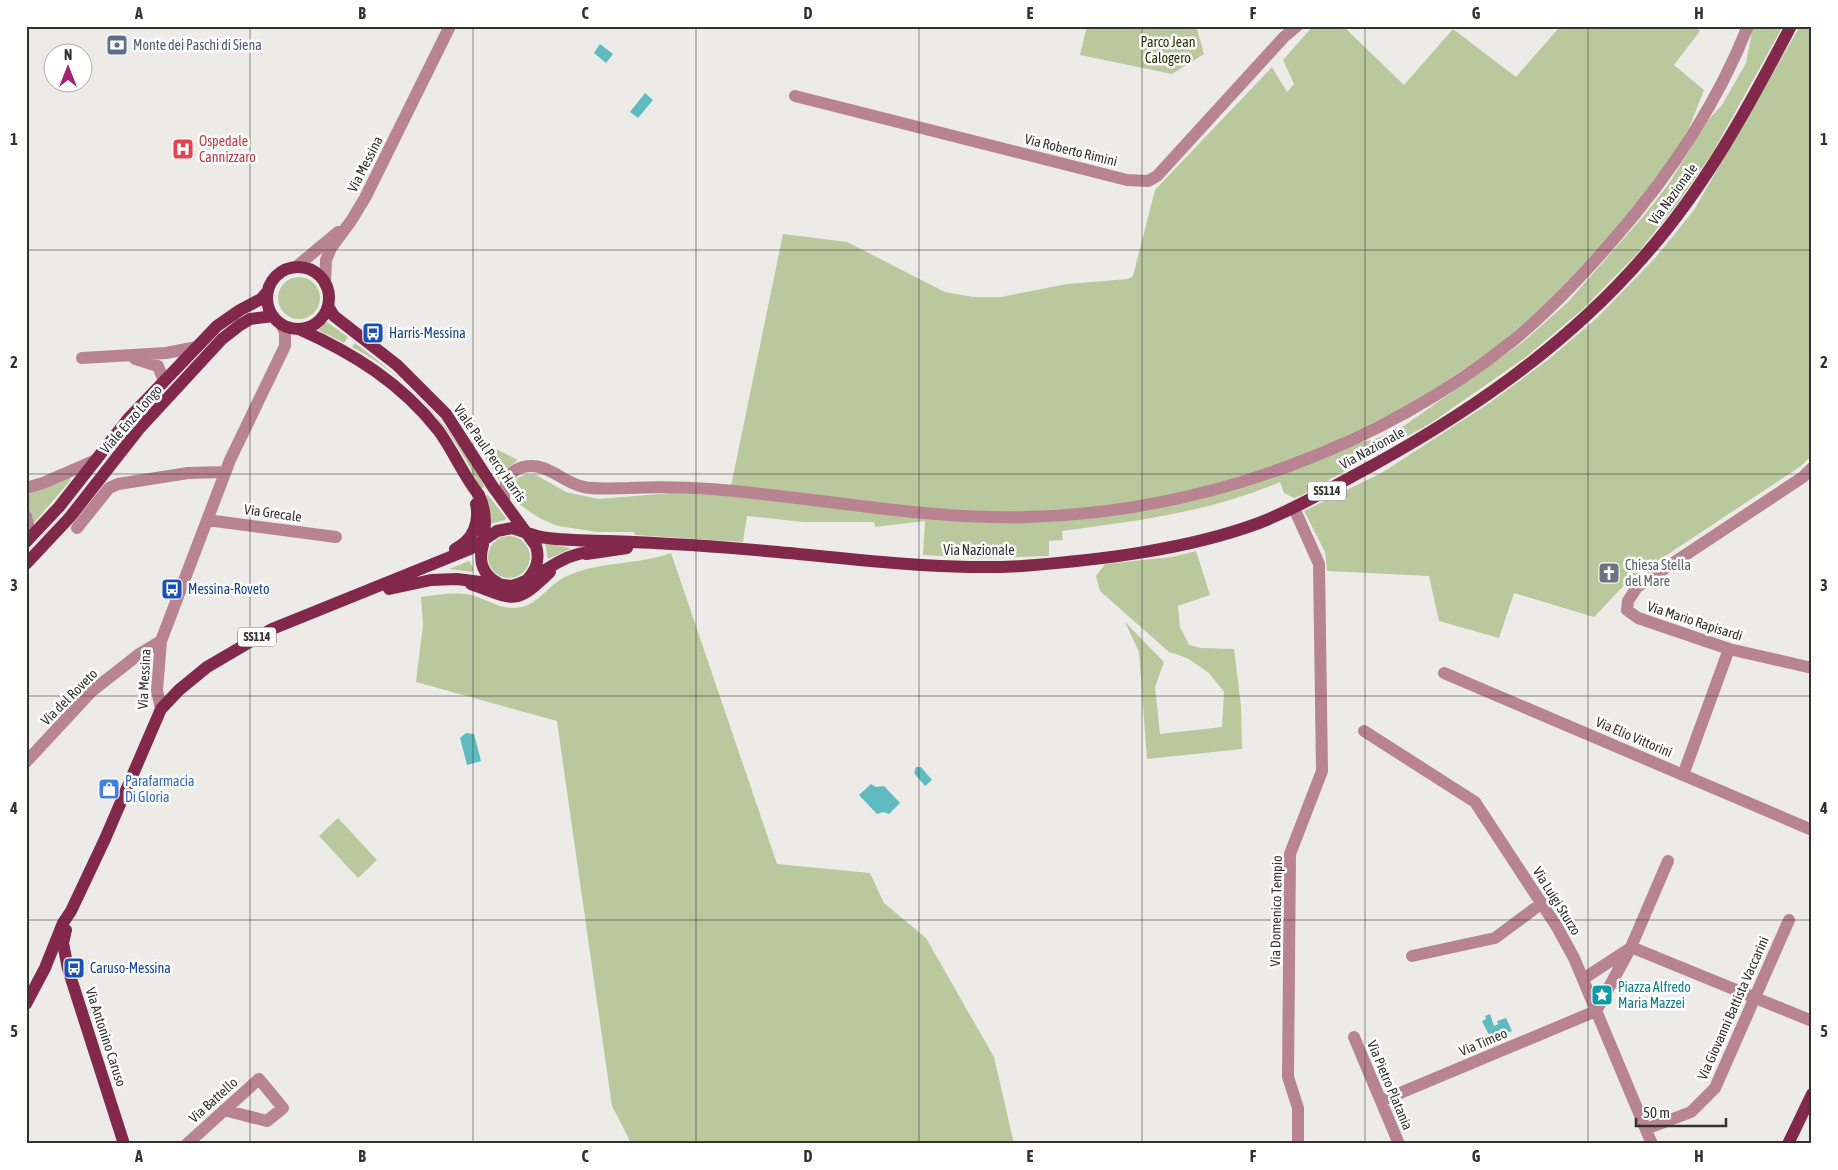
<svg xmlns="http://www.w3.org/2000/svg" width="1838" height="1170" font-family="'Asap Condensed',sans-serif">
<rect width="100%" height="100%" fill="#edebe7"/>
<!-- green -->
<path fill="#bac89e" d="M 1087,26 L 1196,26 L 1204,54 L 1172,74 L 1080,55 Z
M 1313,26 L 1343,26 L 1404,85 L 1453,29 L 1516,77 L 1557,30 L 1563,26 L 1694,26 L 1700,31 L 1674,65 L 1704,90 L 1689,128 L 1658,179 L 1628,218 L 1548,302 L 1499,345 L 1415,402 L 1301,458 L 1181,494 L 1062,512 L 955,513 L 731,486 L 783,234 L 847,242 L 945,292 L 973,297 L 1001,297 L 1067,284 L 1128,279 L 1133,276 L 1155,190 L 1272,67 L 1287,92 L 1294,84 L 1283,60 Z
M 1753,26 L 1783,26 L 1713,152 L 1678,203 L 1636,255 L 1583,309 L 1526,357 L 1431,423 L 1302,495 L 1294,498 L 1284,493 L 1280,482 C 1211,512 1136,521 1062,531 L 1063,540 L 1049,541 L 1049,556 L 986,558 L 923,555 L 925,521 L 875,527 L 874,522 L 803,522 L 747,516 L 743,542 L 635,535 L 634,532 L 597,532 L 558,526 L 541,519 L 517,503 L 514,495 L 517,478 L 525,475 L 536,475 L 566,492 L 598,499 L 672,493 L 748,497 L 908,517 L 1110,515 L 1358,442 L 1372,440 L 1398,430 L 1523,342 L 1568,302 L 1646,213 L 1668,185 L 1709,119 L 1722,105 L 1746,63 Z
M 1800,26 L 1812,26 L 1812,455 L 1801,466 L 1629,580 L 1594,617 L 1514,593 L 1499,638 L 1439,621 L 1429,576 L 1327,571 L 1325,552 L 1304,511 L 1383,472 L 1488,404 L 1548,360 L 1598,317 L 1656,257 L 1694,210 Z
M278 298a21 21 0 1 1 42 0a21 21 0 1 1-42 0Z
M 327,322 L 348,337 L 344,343 L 318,330 Z
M 355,343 C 399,376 437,410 467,457 C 473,467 481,477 484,487 L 480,489 C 456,431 408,376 352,347 Z
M 475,439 L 518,460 L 505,470 L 499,481 Z
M 70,477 L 70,481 L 33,524 L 26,505 L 26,493 Z
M 488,495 L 506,518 L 505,520 L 490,524 L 484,496 Z
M488 557a21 21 0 1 1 42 0a21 21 0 1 1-42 0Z
M 545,543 L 570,548 L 570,549 L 548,559 Z
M 1196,551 L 1210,595 L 1178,606 L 1180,627 L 1189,645 L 1201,648 L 1234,649 L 1241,706 L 1242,749 L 1147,759 L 1139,652 L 1125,622 L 1164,662 L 1155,687 L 1160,734 L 1222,727 L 1224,692 L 1209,673 L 1187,658 L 1169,652 L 1100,591 L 1096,576 L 1105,564 L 1172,557 Z
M 671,553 L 777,864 L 870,873 L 884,903 L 926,938 L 994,1057 L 1014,1144 L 633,1144 L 630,1141 L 612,1106 L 557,721 L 416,682 L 423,625 L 421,597 C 438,595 458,591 474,596 C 488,600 498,608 514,608 C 539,607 546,585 567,576 C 600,561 638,565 671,553 Z
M 469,561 L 474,569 L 472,572 L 449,569 Z
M 338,818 L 377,860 L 358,878 L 319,836 Z"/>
<!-- water -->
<path fill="#5fbbc0" d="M 600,44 L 613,54 L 606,63 L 594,53 Z
M 645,93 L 653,100 L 638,118 L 630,112 Z
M 466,733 L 474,734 L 481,761 L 467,765 L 460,738 Z
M 916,767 L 921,767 L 932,780 L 925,786 L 914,773 Z
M 871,784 L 876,787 L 884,786 L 900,803 L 889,814 L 883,812 L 877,814 L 859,795 Z
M 1490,1014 L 1494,1026 L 1498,1024 L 1497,1021 L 1506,1018 L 1512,1031 L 1491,1039 L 1482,1021 L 1486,1019 L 1485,1016 Z"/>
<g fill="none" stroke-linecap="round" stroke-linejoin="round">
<!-- minor -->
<path stroke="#b88492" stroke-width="12" d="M 795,96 L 1127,180 L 1148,181 L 1157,176 L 1284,37 L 1297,26
M 296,267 L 338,232
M 325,284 L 326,260 L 331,248 L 351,221 L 365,198 L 450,26
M 82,358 L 166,353 L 197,347
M 135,359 L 158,366 L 164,381
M 1812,468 L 1803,477 L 1637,587 L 1628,601 L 1627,610 L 1638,618 L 1729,649 L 1812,668
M 26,488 L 43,483 L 96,460
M 504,502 C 504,487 506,471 523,467 C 548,461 562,483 584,487 C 599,490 615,488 629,488 C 656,487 683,487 711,489 C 817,497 921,520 1028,517 C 1202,512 1380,448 1515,339 C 1551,309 1584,274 1614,239 C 1670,175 1717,104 1748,26
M 1294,508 L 1319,564 L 1322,771 L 1290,854 L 1288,1077 L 1298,1108 L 1298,1144
M 26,516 L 29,529 L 27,541
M 207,520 L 336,537
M 77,528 L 109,488 L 118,484 L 188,473 L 225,472
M 1444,673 L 1812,830
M 161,709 L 157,690 L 161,641 L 230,460 L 285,346 L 285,332 L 281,324
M 1364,731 L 1475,802 L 1557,927 L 1574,958 L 1652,1144
M 26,762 L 92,691 L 138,655 L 161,641
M 1683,775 L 1729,649
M 1668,861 L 1631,947 L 1812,1021
M 1412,956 L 1495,938 L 1542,903
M 1583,979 L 1629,949
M 1354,1037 L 1399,1144
M 1381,1101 L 1596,1011 L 1631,947
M 1646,1129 L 1691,1112 L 1715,1088 L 1789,920
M 187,1144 L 259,1079 L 283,1108 L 267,1121 L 224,1110"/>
<!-- major -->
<path stroke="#82294b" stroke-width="12" d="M267 298a31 31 0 1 1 62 0a31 31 0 1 1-62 0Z
M 328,306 L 334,316 L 397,365 L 446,414 L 493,487 L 536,546 C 540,559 537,569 527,580
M 299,329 C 353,353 401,383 438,430 C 453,450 463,475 479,495 C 488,515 485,531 481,553
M 26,542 L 59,507 L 128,419 L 217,326 L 240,310 L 261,299 L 268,291
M 483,545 C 478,561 483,575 498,583
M 455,549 C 473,540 480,523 476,504
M 586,554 L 627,548
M 26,564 L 70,517 L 139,429 L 222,339 L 240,325 L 250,319 L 273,316
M 471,584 C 514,599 514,607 550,572
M 389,589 L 431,580 L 457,579 L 511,586 C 542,579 558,553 593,552
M 66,930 L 63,943 L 68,969 L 124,1144
M 26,1004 L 45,968 L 63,923 L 71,911 L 105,839 L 161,709 L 179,690 L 207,667 L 272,629 L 470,549 L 497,531 L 512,528 C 522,531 531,535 541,537 C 563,541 586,540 608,541 C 661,543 714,546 766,551 C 851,558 937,571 1022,566 C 1099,560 1186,550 1259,523 C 1292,510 1322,493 1353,476 C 1462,418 1565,348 1646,254 C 1706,186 1749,106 1791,26
M 1788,1144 L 1812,1094"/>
</g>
<!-- grid -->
<path fill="none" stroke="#333230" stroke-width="1" stroke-opacity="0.55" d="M 250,26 L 250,1144M 473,26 L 473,1144M 696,26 L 696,1144M 919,26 L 919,1144M 1142,26 L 1142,1144M 1365,26 L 1365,1144M 1588,26 L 1588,1144M 26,250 L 1812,250M 26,474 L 1812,474M 26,696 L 1812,696M 26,920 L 1812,920"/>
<!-- icons -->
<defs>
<g id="bank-square" transform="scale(1.125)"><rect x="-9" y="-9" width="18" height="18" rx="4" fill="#5c6f8a" stroke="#fff"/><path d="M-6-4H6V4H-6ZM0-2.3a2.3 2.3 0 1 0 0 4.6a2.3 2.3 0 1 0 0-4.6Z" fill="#fff"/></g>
<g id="hospital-square" transform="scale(1.125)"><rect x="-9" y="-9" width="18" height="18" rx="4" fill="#e0444e" stroke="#fff"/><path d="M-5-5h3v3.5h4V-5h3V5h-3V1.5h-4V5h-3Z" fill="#fff"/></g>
<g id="bus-square" transform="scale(1.125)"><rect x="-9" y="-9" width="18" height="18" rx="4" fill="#1a4fb4" stroke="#fff"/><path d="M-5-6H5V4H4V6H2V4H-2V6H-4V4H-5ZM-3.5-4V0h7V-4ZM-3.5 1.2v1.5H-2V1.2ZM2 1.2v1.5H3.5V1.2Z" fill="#fff"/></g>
<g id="church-square" transform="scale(1.125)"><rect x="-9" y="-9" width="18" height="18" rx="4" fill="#6b7280" stroke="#fff"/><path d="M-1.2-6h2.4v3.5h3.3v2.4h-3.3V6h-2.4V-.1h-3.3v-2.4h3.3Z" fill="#fff"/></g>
<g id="shop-square" transform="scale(1.125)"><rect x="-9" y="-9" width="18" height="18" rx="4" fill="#3f7fe0" stroke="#fff"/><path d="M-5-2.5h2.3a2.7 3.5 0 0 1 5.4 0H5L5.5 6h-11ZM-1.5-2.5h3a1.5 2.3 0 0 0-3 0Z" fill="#fff"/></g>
<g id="sight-square" transform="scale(1.125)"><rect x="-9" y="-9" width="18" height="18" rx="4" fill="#0f9aa8" stroke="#fff"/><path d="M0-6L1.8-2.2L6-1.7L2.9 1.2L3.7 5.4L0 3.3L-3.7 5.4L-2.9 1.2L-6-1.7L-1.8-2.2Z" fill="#fff"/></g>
</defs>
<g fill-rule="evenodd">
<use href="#bank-square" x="117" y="45"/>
<use href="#hospital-square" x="183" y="149"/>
<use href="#bus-square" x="373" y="333"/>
<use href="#church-square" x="1609" y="573"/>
<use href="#bus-square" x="172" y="589"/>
<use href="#shop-square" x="109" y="789"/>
<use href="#bus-square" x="74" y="968"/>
<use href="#sight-square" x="1602" y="995"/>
</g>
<g text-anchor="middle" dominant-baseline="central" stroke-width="5" stroke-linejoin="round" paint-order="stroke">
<!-- shield labels -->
<g fill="#fff" stroke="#70706e" stroke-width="1">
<rect x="1308" y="481.5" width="38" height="19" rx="4"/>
<rect x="238" y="627.5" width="38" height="19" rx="4"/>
</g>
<g font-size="12" font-weight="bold" fill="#333230">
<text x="1327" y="491">SS114</text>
<text x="257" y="637">SS114</text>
</g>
<!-- park labels -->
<g font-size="14" fill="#283302" stroke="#fff">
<text x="1168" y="42">Parco Jean<tspan x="1168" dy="16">Calogero</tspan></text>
</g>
<!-- service labels -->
<g font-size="14" fill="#4e5e75" stroke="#fff" text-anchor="start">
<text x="133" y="45">Monte dei Paschi di Siena</text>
</g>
<!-- health labels -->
<g font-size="14" fill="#be3a42" stroke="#fff" text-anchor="start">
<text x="199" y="141">Ospedale<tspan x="199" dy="16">Cannizzaro</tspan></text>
</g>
<!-- street labels -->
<g font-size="14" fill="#333230" stroke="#fff">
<text transform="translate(1071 150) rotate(14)">Via Roberto Rimini</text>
<text transform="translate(365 164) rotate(-63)">Via Messina</text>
<text transform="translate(1673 194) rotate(-54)">Via Nazionale</text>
<text transform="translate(131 419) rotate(-49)">Viale Enzo Longo</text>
<text transform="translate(1372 448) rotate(-29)">Via Nazionale</text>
<text transform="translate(490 453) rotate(55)">Viale Paul Percy Harris</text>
<text transform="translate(273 513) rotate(8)">Via Grecale</text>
<text x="979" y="550">Via Nazionale</text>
<text transform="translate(1695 621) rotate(18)">Via Mario Rapisardi</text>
<text transform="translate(144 679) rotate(-87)">Via Messina</text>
<text transform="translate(69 697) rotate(-45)">Via del Roveto</text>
<text transform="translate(1634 737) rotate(23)">Via Elio Vittorini</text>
<text transform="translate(1557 901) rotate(58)">Via Luigi Sturzo</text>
<text transform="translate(1276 911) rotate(-89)">Via Domenico Tempio</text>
<text transform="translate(1733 1008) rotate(-66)">Via Giovanni Battista Vaccarini</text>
<text transform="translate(106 1037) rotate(72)">Via Antonino Caruso</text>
<text transform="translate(1483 1042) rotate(-23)">Via Timeo</text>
<text transform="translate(1390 1085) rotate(67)">Via Pietro Platania</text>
<text transform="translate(213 1100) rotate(-42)">Via Battello</text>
</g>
<!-- transit labels -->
<g font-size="14" fill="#164399" stroke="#fff" text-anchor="start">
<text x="389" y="333">Harris-Messina</text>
<text x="188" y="589">Messina-Roveto</text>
<text x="90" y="968">Caruso-Messina</text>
</g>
<!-- worship labels -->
<g font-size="14" fill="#5b616d" stroke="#fff" text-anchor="start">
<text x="1625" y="565">Chiesa Stella<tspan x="1625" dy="16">del Mare</tspan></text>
</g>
<!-- shop labels -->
<g font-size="14" fill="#366cbe" stroke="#fff" text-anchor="start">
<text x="125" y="781">Parafarmacia<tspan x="125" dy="16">Di Gloria</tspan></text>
</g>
<!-- culture labels -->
<g font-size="14" fill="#0d838f" stroke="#fff" text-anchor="start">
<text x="1618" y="987">Piazza Alfredo<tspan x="1618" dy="16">Maria Mazzei</tspan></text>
</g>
</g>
<!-- border -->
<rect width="1838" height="1170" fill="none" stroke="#ffffff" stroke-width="55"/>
<!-- north arrow -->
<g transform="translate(68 68)"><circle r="24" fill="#ffffff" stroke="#adadac"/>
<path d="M0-4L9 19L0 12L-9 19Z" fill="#a32373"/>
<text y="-8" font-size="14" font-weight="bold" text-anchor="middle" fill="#333230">N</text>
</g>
<!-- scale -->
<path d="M1636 1118v8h90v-8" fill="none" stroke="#333230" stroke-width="2.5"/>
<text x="1643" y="1118" font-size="15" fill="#333230" stroke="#ffffff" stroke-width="4" paint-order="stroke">50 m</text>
<rect x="28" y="28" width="1782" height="1114" fill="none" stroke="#333230" stroke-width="2"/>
<g font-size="16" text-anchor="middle" font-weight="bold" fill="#333230">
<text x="139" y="19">A</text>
<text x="362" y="19">B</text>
<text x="585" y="19">C</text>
<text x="808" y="19">D</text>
<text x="1030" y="19">E</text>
<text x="1253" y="19">F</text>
<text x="1476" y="19">G</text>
<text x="1699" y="19">H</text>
<text x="14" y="145">1</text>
<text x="1824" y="145">1</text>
<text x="14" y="368">2</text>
<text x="1824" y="368">2</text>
<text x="14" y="591">3</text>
<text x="1824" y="591">3</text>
<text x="14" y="814">4</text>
<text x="1824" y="814">4</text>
<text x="14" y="1037">5</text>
<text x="1824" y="1037">5</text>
<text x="139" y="1162">A</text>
<text x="362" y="1162">B</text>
<text x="585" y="1162">C</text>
<text x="808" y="1162">D</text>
<text x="1030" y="1162">E</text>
<text x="1253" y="1162">F</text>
<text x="1476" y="1162">G</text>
<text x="1699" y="1162">H</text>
</g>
</svg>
